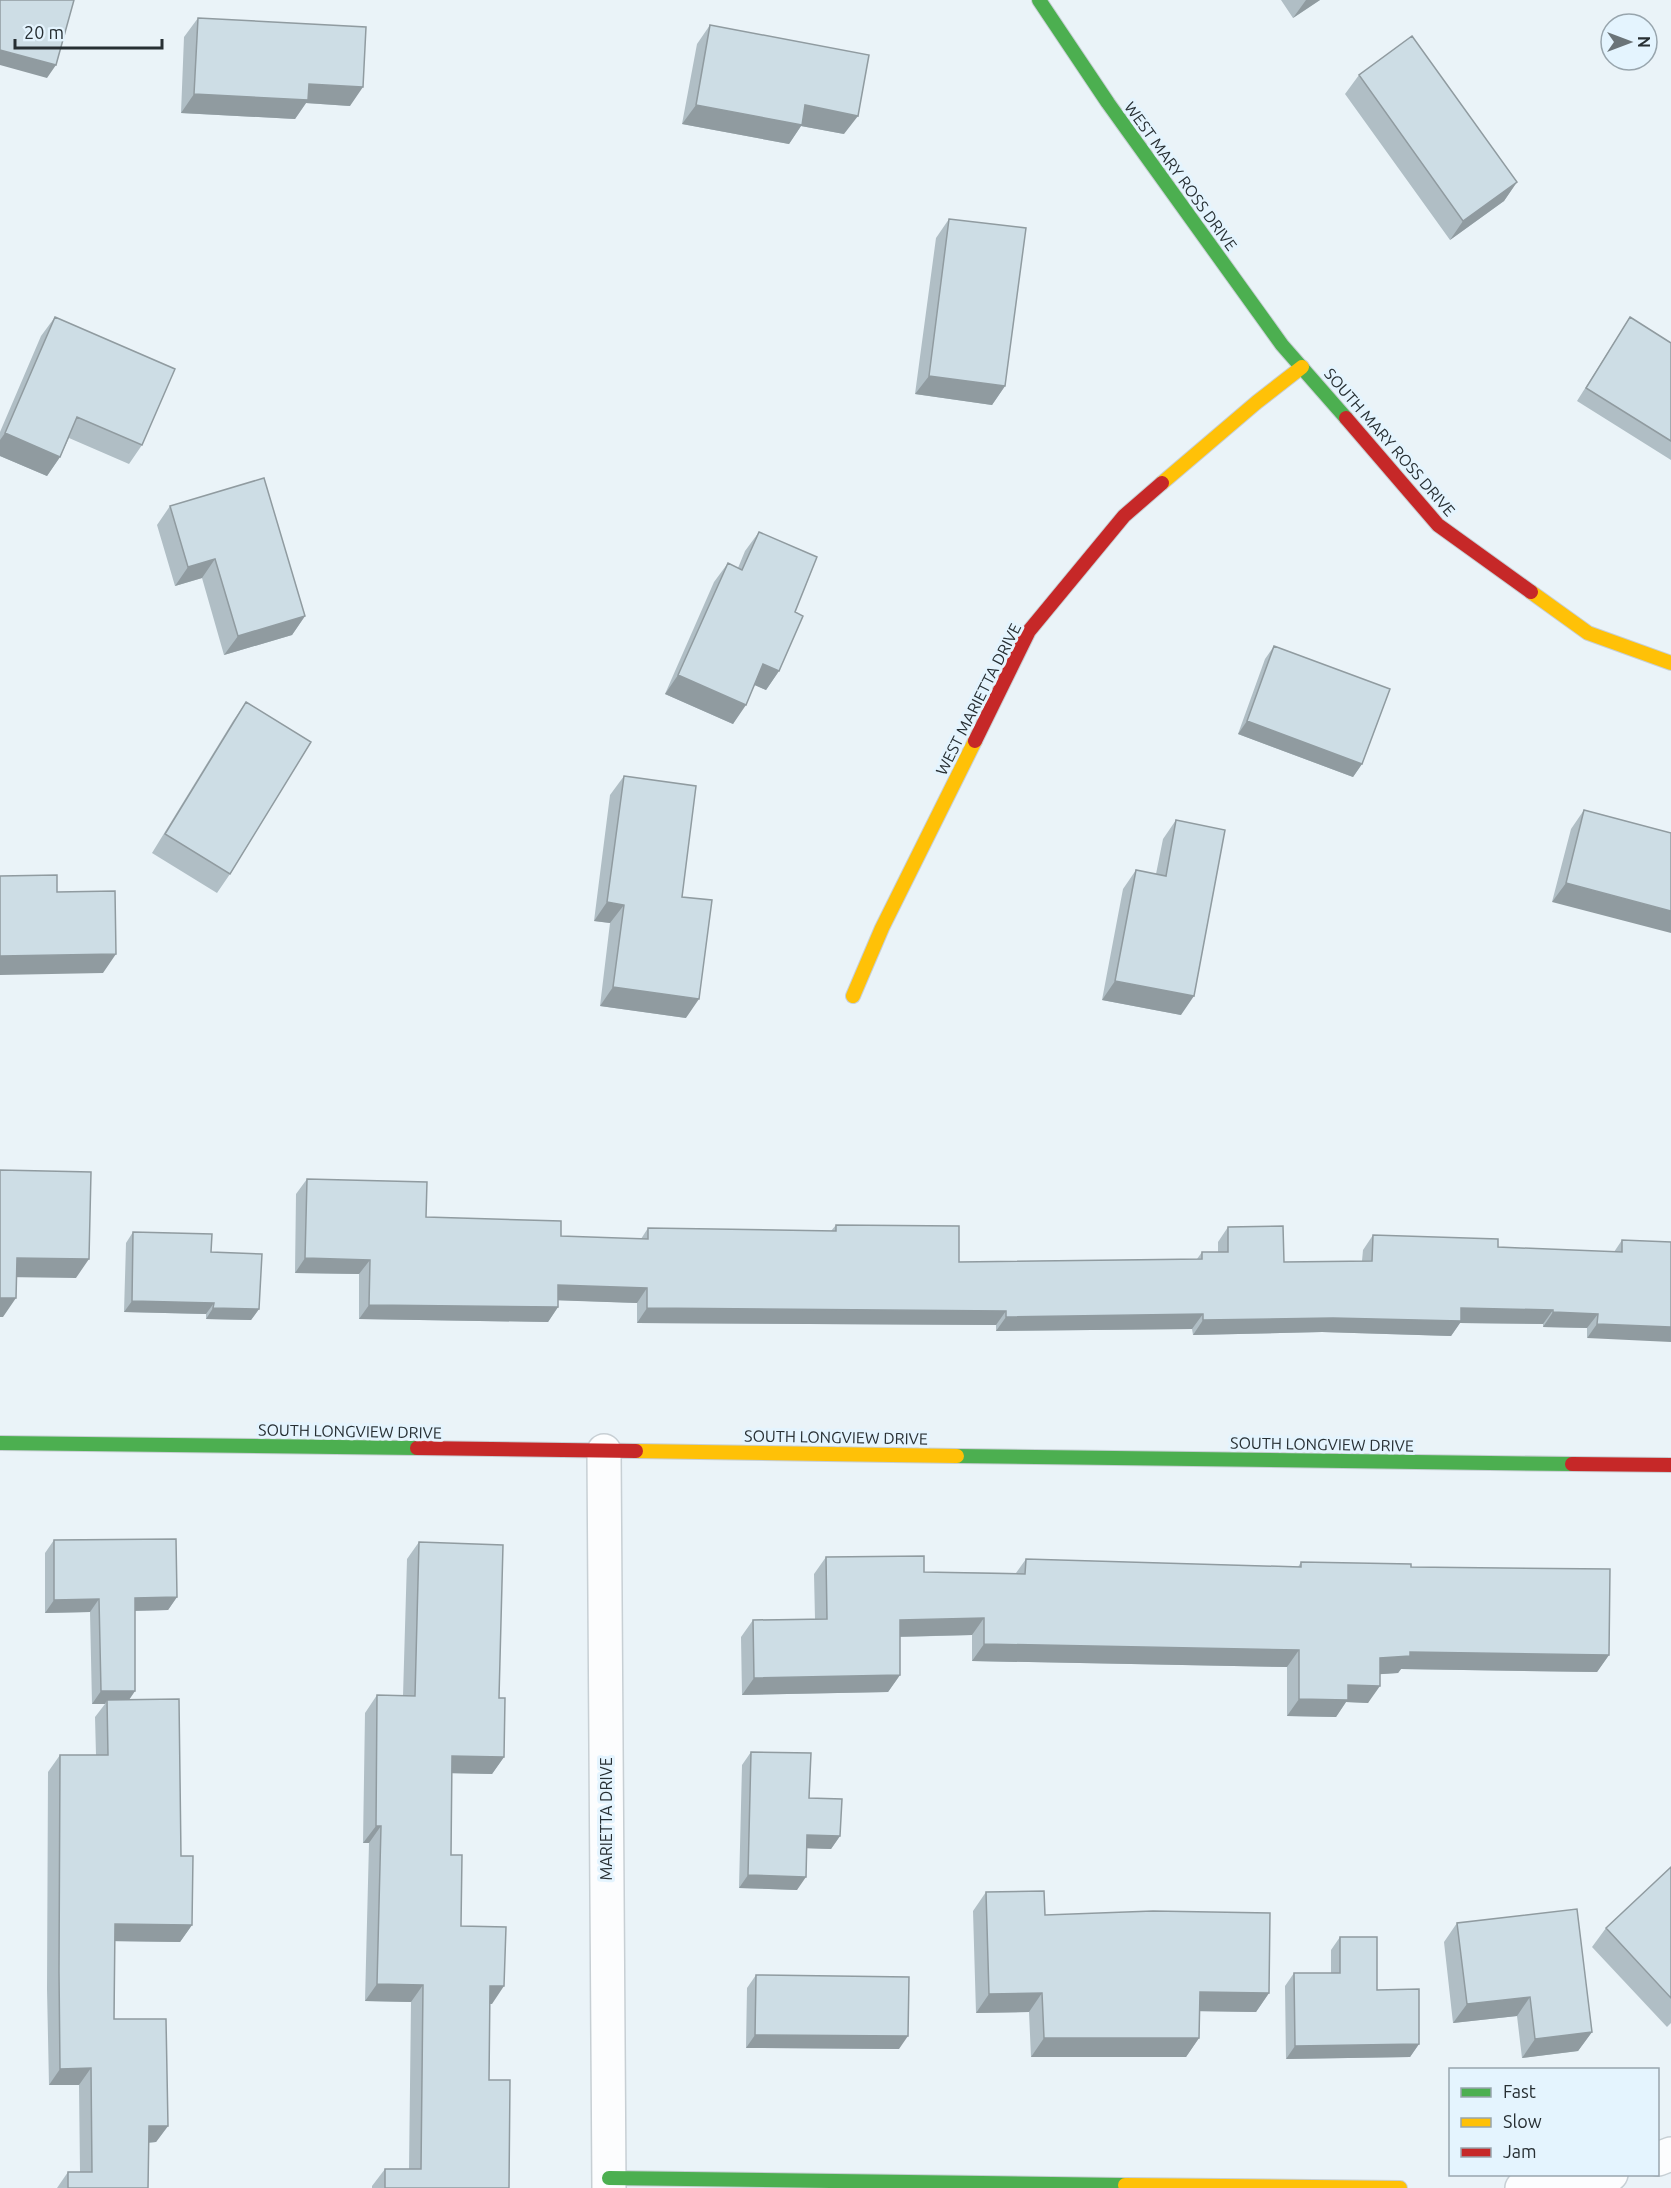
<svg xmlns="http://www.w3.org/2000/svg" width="1671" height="2188" font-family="Ubuntu,sans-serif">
<rect width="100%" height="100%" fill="#eaf3f8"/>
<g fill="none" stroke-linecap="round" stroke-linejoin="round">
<!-- street casing -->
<g stroke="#c7cfd4" stroke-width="36">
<path id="street" d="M 604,1451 L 609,2188
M 1658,2159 L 1671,2154
M 1522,2188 L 1567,2184 L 1611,2174"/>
</g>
<!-- fast casing -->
<g stroke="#c7cfd4" stroke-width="16">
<path id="fast" d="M 1039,0 L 1108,103 L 1282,345 L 1346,418
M 0,1443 L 417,1448
M 957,1456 L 1572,1464
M 609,2178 L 1125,2185"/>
</g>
<!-- slow casing -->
<g stroke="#c7cfd4" stroke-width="16">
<path id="slow" d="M 1162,483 L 1257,402 L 1302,367
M 1531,592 L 1588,633 L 1671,663
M 853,996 L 882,928 L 975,741
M 636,1451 L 957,1456
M 1125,2185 L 1400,2188"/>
</g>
<!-- jam casing -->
<g stroke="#c7cfd4" stroke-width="16">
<path id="jam" d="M 1346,418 L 1438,525 L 1531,592
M 975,741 L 1029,631 L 1124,516 L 1162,483
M 417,1448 L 636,1451
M 1572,1464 L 1671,1465"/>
</g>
<!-- street -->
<use href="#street" stroke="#fcfdfe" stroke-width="33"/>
<!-- fast -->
<use href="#fast" stroke="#4caf50" stroke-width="14"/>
<!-- slow -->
<use href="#slow" stroke="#ffc107" stroke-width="14"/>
<!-- jam -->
<use href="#jam" stroke="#c62828" stroke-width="14"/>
</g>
<!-- wall -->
<path fill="#b0bec5" d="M 1281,0 L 1320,0 L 1293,18 Z
M 198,18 L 350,106 L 306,103 L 295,119 L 181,113 L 184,37 Z
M 710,25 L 844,134 L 801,126 L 789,144 L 682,124 L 697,44 Z
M 1359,75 L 1517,182 L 1504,201 L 1450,240 L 1345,94 Z
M 949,219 L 1005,386 L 992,405 L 915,394 L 936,238 Z
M 55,317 L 142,445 L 129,464 L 69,438 L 60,457 L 47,476 L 0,456 L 0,432 L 41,336 Z
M 1630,317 L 1671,343 L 1671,460 L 1577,401 Z
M 170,506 L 305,616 L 292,635 L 224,655 L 202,578 L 175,586 L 157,525 Z
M 759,532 L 795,612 L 779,671 L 766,690 L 755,685 L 733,724 L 665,694 L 714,582 L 728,563 L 738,568 L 745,551 Z
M 1274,646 L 1362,764 L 1353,777 L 1238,734 L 1265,659 Z
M 246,702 L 230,874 L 217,893 L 152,853 L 233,721 Z
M 624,776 L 682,897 L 686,1018 L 600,1006 L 610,923 L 594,921 L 610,795 Z
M 1584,810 L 1671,833 L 1552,902 L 1571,829 Z
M 1176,820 L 1181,1015 L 1102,1000 L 1123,889 L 1136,870 L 1156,874 L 1163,839 Z
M 307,1179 L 426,1217 L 561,1236 L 641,1239 L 648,1228 L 831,1231 L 836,1225 L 959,1262 L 1197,1259 L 1202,1252 L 1218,1252 L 1218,1242 L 1228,1227 L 1284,1262 L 1362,1261 L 1363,1250 L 1373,1235 L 1498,1247 L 1614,1252 L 1622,1240 L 1671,1242 L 1587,1338 L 1587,1328 L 1543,1327 L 1543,1324 L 1460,1323 L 1451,1336 L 1322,1332 L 1193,1335 L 1192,1329 L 996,1331 L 996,1325 L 637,1323 L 637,1303 L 558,1300 L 558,1307 L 548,1322 L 359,1319 L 359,1274 L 295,1273 L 296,1194 Z
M 133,1232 L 259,1309 L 251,1320 L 206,1319 L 206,1314 L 124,1312 L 126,1243 Z
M 54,1540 L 177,1597 L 168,1610 L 135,1611 L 135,1691 L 129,1700 L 181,1856 L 192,1925 L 180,1942 L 115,1941 L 114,2019 L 168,2126 L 156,2142 L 149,2143 L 148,2188 L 57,2188 L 68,2172 L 80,2172 L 79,2085 L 49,2085 L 47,1989 L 48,1772 L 60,1755 L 96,1755 L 95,1717 L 105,1704 L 92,1704 L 90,1612 L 45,1613 L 45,1553 Z
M 419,1542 L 499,1698 L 504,1757 L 492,1774 L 452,1773 L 451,1855 L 461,1926 L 492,2004 L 490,2004 L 489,2080 L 509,2188 L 372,2188 L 372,2186 L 385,2169 L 409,2169 L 411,2002 L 365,2001 L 369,1843 L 363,1843 L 365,1713 L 377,1695 L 403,1696 L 407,1559 Z
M 826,1557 L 924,1572 L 1016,1573 L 1026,1559 L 1298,1567 L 1301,1562 L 1411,1567 L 1609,1655 L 1597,1672 L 1401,1669 L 1398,1673 L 1380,1674 L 1368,1703 L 1346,1702 L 1336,1717 L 1287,1716 L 1287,1667 L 972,1661 L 972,1635 L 900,1637 L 900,1675 L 888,1692 L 742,1695 L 741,1637 L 753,1620 L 815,1619 L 814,1574 Z
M 751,1752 L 809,1798 L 840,1836 L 831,1849 L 807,1848 L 797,1890 L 739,1888 L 742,1765 Z
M 1671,1867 L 1671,2023 L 1667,2027 L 1592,1947 L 1606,1928 Z
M 986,1892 L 1045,1915 L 1269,1993 L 1256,2012 L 1200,2011 L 1199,2038 L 1186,2057 L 1031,2057 L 1029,2012 L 976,2013 L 973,1911 Z
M 1457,1923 L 1592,2032 L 1578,2051 L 1522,2058 L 1517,2016 L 1453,2023 L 1444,1942 Z
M 1340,1937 L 1377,1990 L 1419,2044 L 1410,2057 L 1286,2059 L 1285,1986 L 1294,1973 L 1331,1973 L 1331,1950 Z
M 756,1975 L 899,2049 L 746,2048 L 747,1988 Z"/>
<!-- shaded-wall -->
<path fill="#909ba0" d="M 1306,0 L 1320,0 L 1293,18 Z
M 0,50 L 56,65 L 47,78 L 0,65 Z
M 309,84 L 363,87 L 350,106 L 306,103 L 295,119 L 181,113 L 194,94 Z
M 696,105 L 805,105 L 858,116 L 844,134 L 801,126 L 789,144 L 682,124 Z
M 1517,182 L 1504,201 L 1450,240 L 1463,221 Z
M 929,376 L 1005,386 L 992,405 L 915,394 Z
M 5,433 L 60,457 L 47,476 L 0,456 L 0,440 Z
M 215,559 L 202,578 L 175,586 L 188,567 Z
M 305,616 L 292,635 L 224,655 L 238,636 Z
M 763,664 L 779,671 L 766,690 L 750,683 Z
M 678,675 L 746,705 L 733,724 L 665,694 Z
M 1247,721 L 1362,764 L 1353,777 L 1238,734 Z
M 1566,883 L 1671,911 L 1671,933 L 1552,902 Z
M 607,902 L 624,905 L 610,923 L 594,921 Z
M 116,954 L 103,973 L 0,975 L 0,956 Z
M 1115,981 L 1194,996 L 1181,1015 L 1102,1000 Z
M 613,987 L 699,999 L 686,1018 L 600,1006 Z
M 17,1258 L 89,1259 L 76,1278 L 4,1277 Z
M 305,1258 L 370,1260 L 359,1274 L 295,1273 Z
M 558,1285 L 647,1288 L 637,1303 L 548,1300 Z
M 0,1298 L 16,1298 L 3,1317 L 0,1317 Z
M 132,1301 L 214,1303 L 206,1314 L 124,1312 Z
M 369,1305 L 558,1307 L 548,1322 L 359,1319 Z
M 213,1308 L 259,1309 L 251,1320 L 206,1319 Z
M 647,1308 L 1006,1311 L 996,1325 L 637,1323 Z
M 1461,1308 L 1553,1310 L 1543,1324 L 1460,1323 L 1451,1336 L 1322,1332 L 1193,1335 L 1203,1320 Z
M 1553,1312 L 1598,1314 L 1587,1328 L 1543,1327 Z
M 1203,1314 L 1192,1329 L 996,1331 L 1006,1317 Z
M 1597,1324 L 1671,1327 L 1671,1342 L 1587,1338 Z
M 177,1597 L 168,1610 L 126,1611 L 135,1598 Z
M 99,1599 L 90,1612 L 45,1613 L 54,1600 Z
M 984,1618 L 972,1635 L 888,1637 L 900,1620 Z
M 984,1644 L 1299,1650 L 1287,1667 L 972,1661 Z
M 1410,1652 L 1609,1655 L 1597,1672 L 1401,1669 L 1398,1673 L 1368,1675 L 1380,1658 Z
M 900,1675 L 888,1692 L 742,1695 L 754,1678 Z
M 1348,1685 L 1380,1686 L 1368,1703 L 1346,1702 L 1336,1717 L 1287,1716 L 1299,1699 Z
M 101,1691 L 135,1691 L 126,1704 L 107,1700 L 105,1704 L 92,1704 Z
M 452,1756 L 504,1757 L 492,1774 L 440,1773 Z
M 376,1826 L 381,1826 L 369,1843 L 363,1843 Z
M 807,1835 L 840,1836 L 831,1849 L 798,1848 Z
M 748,1875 L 806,1877 L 797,1890 L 739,1888 Z
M 115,1924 L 192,1925 L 180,1942 L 103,1941 Z
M 377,1984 L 423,1985 L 411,2002 L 365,2001 Z
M 490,1986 L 504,1986 L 492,2004 L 478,2003 Z
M 1200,1992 L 1269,1993 L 1256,2012 L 1187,2011 Z
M 1042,1993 L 1029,2012 L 976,2013 L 989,1994 Z
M 1530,1997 L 1517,2016 L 1453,2023 L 1467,2004 Z
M 1592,2032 L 1578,2051 L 1522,2058 L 1535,2039 Z
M 755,2035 L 908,2036 L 899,2049 L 746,2048 Z
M 1044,2038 L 1199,2038 L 1186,2057 L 1031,2057 Z
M 1419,2044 L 1410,2057 L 1286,2059 L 1295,2046 Z
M 91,2068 L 79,2085 L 49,2085 L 60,2069 Z
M 149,2126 L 168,2126 L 156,2142 L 137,2143 Z"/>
<!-- building -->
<path fill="#cddde5" stroke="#909ba0" stroke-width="1.5" d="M 0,0 L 74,0 L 56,65 L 0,50 Z
M 198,18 L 366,27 L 363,87 L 309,84 L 308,100 L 194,94 Z
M 710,25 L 869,55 L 858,116 L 805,105 L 802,125 L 696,105 Z
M 1412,36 L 1517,182 L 1463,221 L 1359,75 Z
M 949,219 L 1026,228 L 1005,386 L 929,376 Z
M 55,317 L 175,369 L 142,445 L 77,417 L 60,457 L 5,433 Z
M 1630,317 L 1671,343 L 1671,441 L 1586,388 Z
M 264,478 L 305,616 L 238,636 L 215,559 L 188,567 L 170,506 Z
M 759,532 L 817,557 L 795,612 L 803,616 L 779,671 L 763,664 L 746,705 L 678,675 L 728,563 L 742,570 Z
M 1274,646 L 1390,689 L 1362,764 L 1247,721 Z
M 246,702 L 311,742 L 230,874 L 165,834 Z
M 624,776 L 696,786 L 682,897 L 712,900 L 699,999 L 613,987 L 624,905 L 607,902 Z
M 1584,810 L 1671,833 L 1671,911 L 1566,883 Z
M 1176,820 L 1225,830 L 1194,996 L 1115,981 L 1136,870 L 1166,876 Z
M 57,875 L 57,892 L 115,891 L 116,954 L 0,956 L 0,876 Z
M 0,1170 L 91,1172 L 89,1259 L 17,1258 L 16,1298 L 0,1298 Z
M 307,1179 L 427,1182 L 426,1217 L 561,1221 L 561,1236 L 648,1239 L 648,1228 L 836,1231 L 836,1225 L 959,1226 L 959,1262 L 1202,1259 L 1202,1252 L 1228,1252 L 1228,1227 L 1283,1226 L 1284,1262 L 1372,1261 L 1373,1235 L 1498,1239 L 1498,1247 L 1622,1252 L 1622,1240 L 1671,1242 L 1671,1327 L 1597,1324 L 1598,1314 L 1553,1312 L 1553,1310 L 1461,1308 L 1461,1321 L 1333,1318 L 1203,1320 L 1203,1314 L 1006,1317 L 1006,1311 L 647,1308 L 647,1288 L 558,1285 L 558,1307 L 369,1305 L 370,1260 L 305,1258 Z
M 133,1232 L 212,1234 L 211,1252 L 262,1254 L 259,1309 L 213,1308 L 214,1303 L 132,1301 Z
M 176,1539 L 177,1597 L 135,1598 L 135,1691 L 101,1691 L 99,1599 L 54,1600 L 54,1540 Z
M 419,1542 L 503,1545 L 499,1698 L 505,1698 L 504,1757 L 452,1756 L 451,1855 L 462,1855 L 461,1926 L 506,1927 L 504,1986 L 490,1986 L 489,2080 L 510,2080 L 509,2188 L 385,2188 L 385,2169 L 421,2169 L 423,1985 L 377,1984 L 381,1826 L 376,1826 L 377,1695 L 415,1696 Z
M 924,1556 L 924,1572 L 1025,1574 L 1026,1559 L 1301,1567 L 1301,1562 L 1411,1564 L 1411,1567 L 1610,1569 L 1609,1655 L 1410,1652 L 1410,1656 L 1380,1658 L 1380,1686 L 1348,1685 L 1348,1700 L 1299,1699 L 1299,1650 L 984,1644 L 984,1618 L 900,1620 L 900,1675 L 754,1678 L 753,1620 L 827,1619 L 826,1557 Z
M 179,1699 L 181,1856 L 193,1856 L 192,1925 L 115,1924 L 114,2019 L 166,2019 L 168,2126 L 149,2126 L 148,2188 L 68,2188 L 68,2172 L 92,2172 L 91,2068 L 60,2069 L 59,1972 L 60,1755 L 108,1755 L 107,1700 Z
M 751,1752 L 811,1753 L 809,1798 L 842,1799 L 840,1836 L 807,1835 L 806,1877 L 748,1875 Z
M 1671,1867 L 1671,1998 L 1606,1928 Z
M 1044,1891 L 1045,1915 L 1153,1911 L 1270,1913 L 1269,1993 L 1200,1992 L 1199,2038 L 1044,2038 L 1042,1993 L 989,1994 L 986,1892 Z
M 1577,1909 L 1592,2032 L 1535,2039 L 1530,1997 L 1467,2004 L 1457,1923 Z
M 1340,1937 L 1377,1937 L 1377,1990 L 1419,1989 L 1419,2044 L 1295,2046 L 1294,1973 L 1340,1973 Z
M 756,1975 L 909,1977 L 908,2036 L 755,2035 Z"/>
<g text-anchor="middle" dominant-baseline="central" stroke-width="6" stroke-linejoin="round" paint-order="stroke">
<!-- street labels -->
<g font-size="16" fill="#272f33" stroke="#e4f4fe">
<text transform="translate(1181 176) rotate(54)">WEST MARY ROSS DRIVE</text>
<text transform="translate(1390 442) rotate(49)">SOUTH MARY ROSS DRIVE</text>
<text transform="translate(978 699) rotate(-63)">WEST MARIETTA DRIVE</text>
<text transform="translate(350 1431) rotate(1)">SOUTH LONGVIEW DRIVE</text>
<text transform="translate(836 1437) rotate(1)">SOUTH LONGVIEW DRIVE</text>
<text transform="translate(1322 1444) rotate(1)">SOUTH LONGVIEW DRIVE</text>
<text transform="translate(606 1819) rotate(-90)">MARIETTA DRIVE</text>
</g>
</g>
<!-- legend -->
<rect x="1449" y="2068" width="210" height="108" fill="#e4f4fe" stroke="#98a5ad" stroke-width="1.5"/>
<rect x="1461" y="2088" width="30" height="9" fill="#4caf50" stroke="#98a5ad" stroke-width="1.5"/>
<text x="1503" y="2098" font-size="18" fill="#272f33">Fast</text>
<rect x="1461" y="2118" width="30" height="9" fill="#ffc107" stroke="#98a5ad" stroke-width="1.5"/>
<text x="1503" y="2128" font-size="18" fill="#272f33">Slow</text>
<rect x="1461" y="2148" width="30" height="9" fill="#c62828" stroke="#98a5ad" stroke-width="1.5"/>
<text x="1503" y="2158" font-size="18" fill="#272f33">Jam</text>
<!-- north arrow -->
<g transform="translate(1629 42) rotate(90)"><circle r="28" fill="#e4f4fe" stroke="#98a5ad" stroke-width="1.5"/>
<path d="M0-4.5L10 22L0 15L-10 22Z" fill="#6b7478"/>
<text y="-9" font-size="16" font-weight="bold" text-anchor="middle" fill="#272f33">N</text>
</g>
<!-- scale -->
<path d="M15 39v9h147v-9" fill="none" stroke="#272f33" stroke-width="3"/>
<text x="24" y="39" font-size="18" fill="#272f33" stroke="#e4f4fe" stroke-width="4.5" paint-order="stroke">20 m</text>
</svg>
